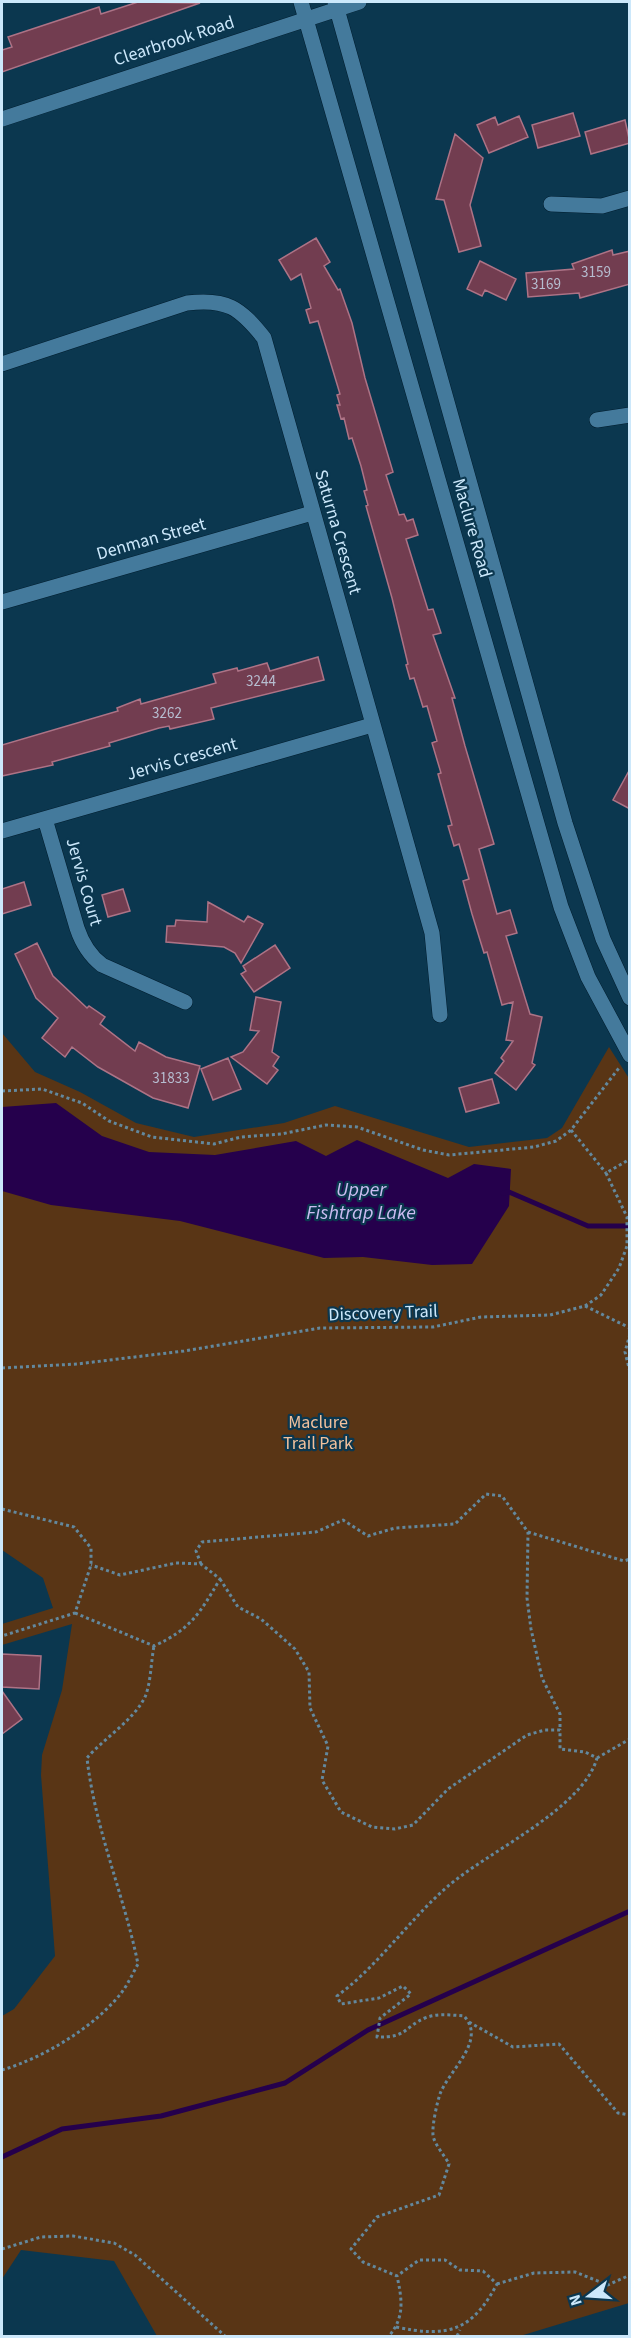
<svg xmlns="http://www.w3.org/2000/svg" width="631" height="2338" font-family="'Source Sans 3',sans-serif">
<rect width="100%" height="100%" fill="#0b374f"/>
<!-- green -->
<path fill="#593515" d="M 2,1033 L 35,1072 L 80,1092 L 136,1123 L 194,1137 L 284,1123 L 335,1106 L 469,1147 L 547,1138 L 562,1128 L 609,1047 L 630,1080 L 629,2303 L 520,2336 L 157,2336 L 114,2261 L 21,2250 L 2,2279 L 2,2016 L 14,2009 L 55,1956 L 41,1775 L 42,1755 L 62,1690 L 72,1624 L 2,1645 L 2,1624 L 53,1608 L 43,1578 L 2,1550 Z"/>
<!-- water -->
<path fill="#25004c" d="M 56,1103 L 102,1136 L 149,1152 L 215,1155 L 296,1141 L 326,1156 L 357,1140 L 448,1178 L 474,1164 L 511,1169 L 509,1206 L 472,1264 L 432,1265 L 363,1257 L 324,1258 L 180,1221 L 51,1205 L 2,1191 L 2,1107 Z"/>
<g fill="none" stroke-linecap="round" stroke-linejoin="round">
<!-- stream -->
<path stroke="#25004c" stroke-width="5" d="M 503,1193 L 509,1192 L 588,1226 L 630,1226
M 2,2157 L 62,2129 L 161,2116 L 285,2083 L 368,2030 L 630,1911"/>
</g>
<!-- building -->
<path fill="#723d50" stroke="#ad7386" stroke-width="1.5" d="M 138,2 L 200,3 L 2,72 L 2,50 L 12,47 L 8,37 L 99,7 L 101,14 Z
M 573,113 L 580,136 L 538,148 L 532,125 Z
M 519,116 L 528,137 L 489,153 L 477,125 L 495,117 L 498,125 Z
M 625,120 L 630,143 L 591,154 L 585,132 Z
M 455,134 L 483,158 L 470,205 L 481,246 L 459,252 L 444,200 L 436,199 Z
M 316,238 L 330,262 L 324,266 L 338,290 L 340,289 L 352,323 L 365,378 L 393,472 L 386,475 L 399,515 L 404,514 L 407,521 L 413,519 L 418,535 L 406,539 L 428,610 L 433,609 L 441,633 L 433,635 L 455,698 L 452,698 L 465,746 L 494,844 L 479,849 L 497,914 L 510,910 L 517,933 L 506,936 L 530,1014 L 542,1017 L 532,1063 L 535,1065 L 516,1090 L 495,1073 L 504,1061 L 501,1058 L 513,1041 L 506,1040 L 513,1002 L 502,1005 L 487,952 L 484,953 L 472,914 L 463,881 L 469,879 L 459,844 L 454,846 L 448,826 L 452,825 L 438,774 L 441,773 L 432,743 L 437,741 L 427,706 L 423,707 L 414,678 L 410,679 L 406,665 L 408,664 L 392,598 L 366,506 L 368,505 L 364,491 L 367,490 L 361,466 L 352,438 L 349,439 L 344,418 L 341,419 L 337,405 L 340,405 L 337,395 L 340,394 L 318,321 L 310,323 L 306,310 L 311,308 L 301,274 L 291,280 L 279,260 Z
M 612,250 L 613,255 L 630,251 L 630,284 L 580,298 L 579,293 L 528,297 L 526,273 L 574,269 L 572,264 Z
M 480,261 L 516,279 L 506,300 L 485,290 L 482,296 L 467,289 Z
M 318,657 L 324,680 L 211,708 L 214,719 L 170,729 L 169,726 L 159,728 L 109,743 L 110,746 L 52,762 L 53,765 L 2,776 L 2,745 L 118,711 L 117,708 L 140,699 L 141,704 L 216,683 L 213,674 L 237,668 L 238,671 L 267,663 L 270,671 Z
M 630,769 L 630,809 L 613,800 Z
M 24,882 L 31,905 L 2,914 L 2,889 Z
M 123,889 L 130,911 L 108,917 L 102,895 Z
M 208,902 L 244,922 L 248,916 L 263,924 L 241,963 L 235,953 L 224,947 L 166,942 L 167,926 L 175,926 L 176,920 L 207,922 Z
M 37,943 L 53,976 L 87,1008 L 89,1006 L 105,1017 L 100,1024 L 135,1051 L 139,1042 L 166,1057 L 200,1066 L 188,1108 L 153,1098 L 98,1067 L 72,1047 L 65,1057 L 42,1038 L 58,1018 L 36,998 L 15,954 Z
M 275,945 L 290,968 L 254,992 L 241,974 L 246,971 L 243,966 Z
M 256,997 L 281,1002 L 272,1052 L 279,1057 L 273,1066 L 278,1070 L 267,1084 L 231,1057 L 243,1052 L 259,1031 L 250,1030 Z
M 228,1058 L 241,1089 L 213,1100 L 201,1069 Z
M 492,1079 L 499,1103 L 466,1112 L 459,1088 Z
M 2,1654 L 41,1656 L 39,1689 L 2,1687 Z
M 2,1691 L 22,1719 L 2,1734 Z"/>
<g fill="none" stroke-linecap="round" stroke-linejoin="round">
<!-- minor casing -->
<g stroke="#011d2e" stroke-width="16">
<path id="minor" d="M 551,204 L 602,206 L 630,198
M 2,364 L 187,303 C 227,298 240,308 264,338 L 432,933 L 440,1015
M 597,420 L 630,415
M 2,602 L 312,513
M 45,819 L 77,928 C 82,943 89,955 102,965 L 185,1002
M 2,831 L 372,725"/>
</g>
<!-- secondary casing -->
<g stroke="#011d2e" stroke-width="16">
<path id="secondary" d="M 301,2 L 561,907 L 588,977 L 630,1055
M 335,2 L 565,823 L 603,939 L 630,998
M 2,119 L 359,2"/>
</g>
<!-- path -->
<path stroke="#63889d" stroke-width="3" stroke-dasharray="3 3" stroke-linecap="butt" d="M 2,1091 L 42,1089 L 82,1103 L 109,1121 L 152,1137 L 214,1144 L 241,1137 L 281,1134 L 326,1125 L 357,1127 L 423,1150 L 449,1155 L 534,1147 L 556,1141 L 571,1130 L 619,1068
M 571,1130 L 606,1173
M 585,1306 L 630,1328
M 630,1334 L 625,1352 L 630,1372
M 2,1368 L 77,1364 L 184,1351 L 320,1328 L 433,1327 L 481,1317 L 550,1315 L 585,1306 L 601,1295 L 619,1268 L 627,1246 L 627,1217 L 606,1173 L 630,1159
M 2,1509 L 74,1527 L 91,1548 L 91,1565 L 75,1613 L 2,1636
M 528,1532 L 624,1561 L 630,1559
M 201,1564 L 196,1551 L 202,1542 L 316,1532 L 343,1520 L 368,1536 L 395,1528 L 455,1524 L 486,1494 L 502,1496 L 528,1532 L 527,1598 L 531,1629 L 542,1678 L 560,1714 L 560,1730
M 220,1579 L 238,1607 L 261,1619 L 295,1649 L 309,1672 L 310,1708 L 328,1746 L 322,1780 L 341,1812 L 372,1827 L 395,1829 L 413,1825 L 448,1789 L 527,1735 L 545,1730 L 560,1730 L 560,1749 L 585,1752 L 597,1758 C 583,1809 487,1852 447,1887 C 408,1921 379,1965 337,1996 L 341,2004 L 379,1998 L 403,1986 L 411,1994 L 380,2018 L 377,2037 C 407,2038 404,2027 425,2018 C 437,2013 451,2015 464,2016 C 487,2041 449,2070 440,2094 C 437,2103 432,2125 433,2135 C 434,2144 445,2156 449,2164 L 439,2195 L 377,2217 L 351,2249 L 363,2262 L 397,2276 C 402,2299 405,2317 389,2336
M 75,1613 L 154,1646 C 191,1629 200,1613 220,1579 L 201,1564 L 176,1563 L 120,1575 L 91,1565
M 597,1758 L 630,1739
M 469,2022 L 513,2047 L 559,2044 L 618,2113 L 630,2115
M 2,2070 C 43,2058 95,2027 122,1992 C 128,1984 133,1973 138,1964 C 124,1895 95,1829 87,1758 C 104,1738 133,1721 145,1697 C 151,1683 151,1661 154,1646
M 2,2249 L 41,2237 L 73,2236 L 114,2243 L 135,2255 L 225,2336
M 497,2284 L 534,2273 L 575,2272 L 608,2285 L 630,2275
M 396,2327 C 448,2338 472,2331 497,2284 L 483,2271 L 460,2270 L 445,2260 L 419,2260 L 397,2276
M 457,2336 L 460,2330"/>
<!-- minor -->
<use href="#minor" stroke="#447a9c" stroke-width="15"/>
<!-- secondary -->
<use href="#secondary" stroke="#447a9c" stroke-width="15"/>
</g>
<g text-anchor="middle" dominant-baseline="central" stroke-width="4.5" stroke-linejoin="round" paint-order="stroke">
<!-- number labels -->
<g font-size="15" fill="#b6bdd0">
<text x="596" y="272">3159</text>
<text x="546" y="284">3169</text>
<text x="261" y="681">3244</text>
<text x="167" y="713">3262</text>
<text x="171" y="1078">31833</text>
</g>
<!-- street labels -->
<g font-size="18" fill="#cce8fb" stroke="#0b374f">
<text transform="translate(174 41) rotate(-18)">Clearbrook Road</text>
<text transform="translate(472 528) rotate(74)">Maclure Road</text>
<text transform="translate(338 532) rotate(74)">Saturna Crescent</text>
<text transform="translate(151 539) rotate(-16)">Denman Street</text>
<text transform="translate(182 759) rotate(-16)">Jervis Crescent</text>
<text transform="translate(84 882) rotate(74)">Jervis Court</text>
<text transform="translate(383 1313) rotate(-2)">Discovery Trail</text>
</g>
<!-- park labels -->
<g font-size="18" fill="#f2c19c" stroke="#0b374f">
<text x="318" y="1422">Maclure<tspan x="318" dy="21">Trail Park</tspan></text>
</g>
<!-- water labels -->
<g font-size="20" font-style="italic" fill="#ccbcf1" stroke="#0b374f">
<text x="361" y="1190">Upper<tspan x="361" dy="23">Fishtrap Lake</tspan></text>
</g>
</g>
<!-- border -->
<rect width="631" height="2338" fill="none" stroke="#cce8fb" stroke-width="6"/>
<!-- north arrow -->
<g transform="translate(589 2296) rotate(253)" stroke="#0b374f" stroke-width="4.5" paint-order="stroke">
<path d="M0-4.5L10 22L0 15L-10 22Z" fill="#cce8fb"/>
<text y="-9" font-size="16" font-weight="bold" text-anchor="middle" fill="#cce8fb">N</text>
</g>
</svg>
